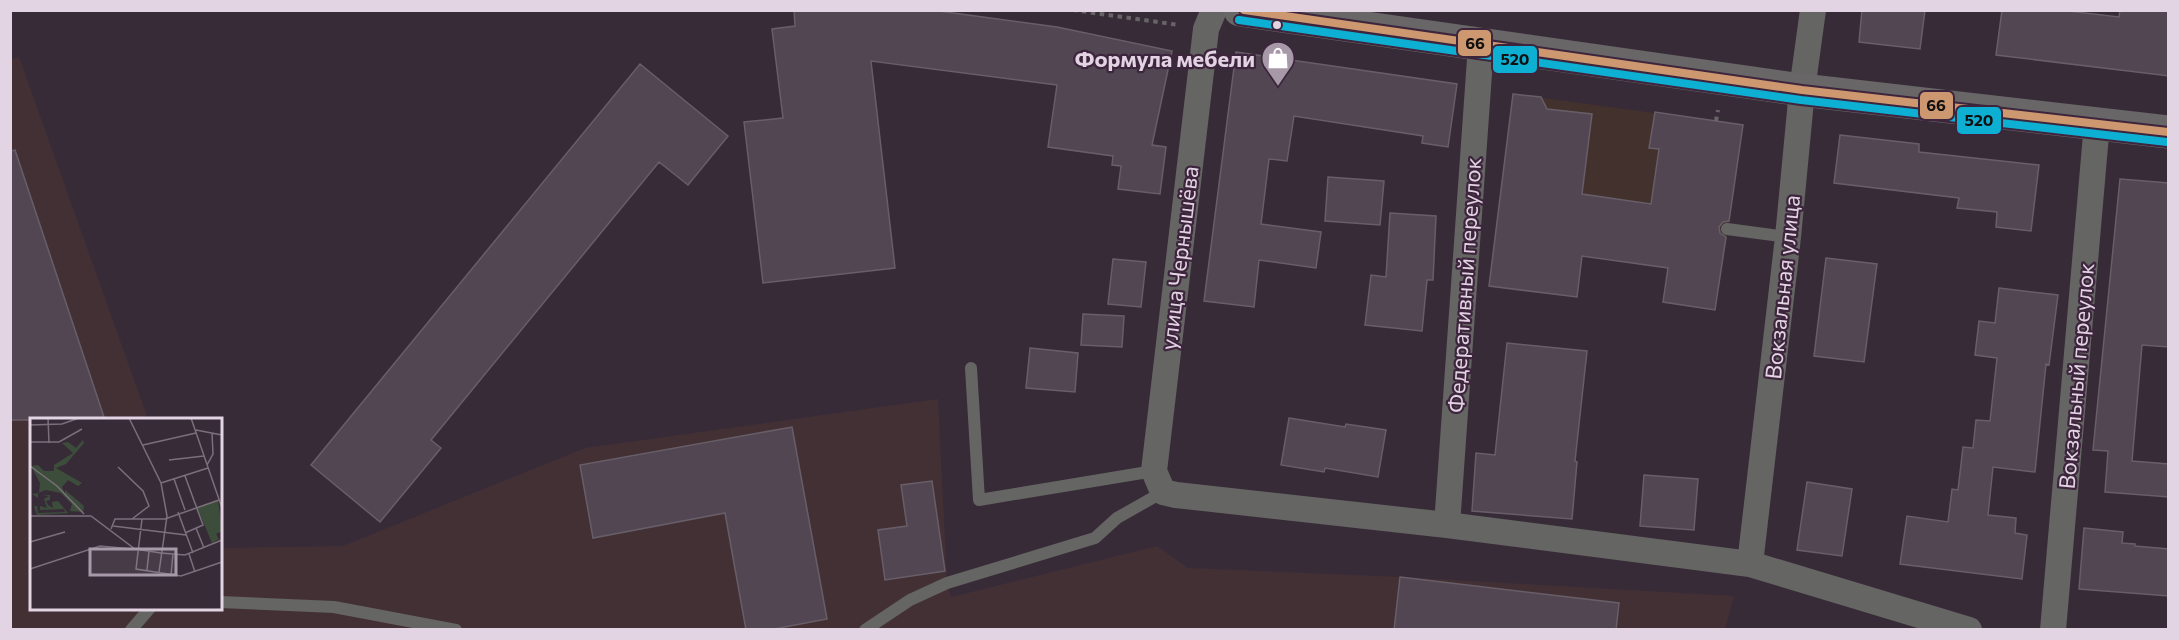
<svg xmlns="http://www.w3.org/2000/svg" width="2179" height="640" font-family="Commissioner,sans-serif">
<rect width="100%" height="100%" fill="#382b38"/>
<!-- commercial -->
<path fill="#43312e" d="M 1513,94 L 1743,125 L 1721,276 L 1574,254 L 1584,181 L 1503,171 Z"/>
<!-- industrial -->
<path fill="#433035" d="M 19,57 L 148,419 L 32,420 L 32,608 L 220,608 L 221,548 L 343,546 L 585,448 L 938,399 L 947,583 L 951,597 L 1157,546 L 1188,568 L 1400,577 L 1734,596 L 1725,629 L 11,629 L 10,60 Z"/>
<!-- building -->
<path fill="#514651" stroke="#685e68" stroke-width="1.5" d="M 794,10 L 931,10 L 1057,27 L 1172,51 L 1152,145 L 1166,147 L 1160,194 L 1118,189 L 1121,166 L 1112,165 L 1113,156 L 1048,147 L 1057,85 L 871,61 L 895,268 L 763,283 L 744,122 L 783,118 L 772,29 L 795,26 Z
M 1862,10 L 1925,10 L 1920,49 L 1859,42 Z
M 2002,10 L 2059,10 L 2119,17 L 2120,10 L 2169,10 L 2169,76 L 1996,55 Z
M 1236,52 L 1457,84 L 1448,147 L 1422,143 L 1423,136 L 1294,116 L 1287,161 L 1269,159 L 1261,224 L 1321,232 L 1316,268 L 1259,260 L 1254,307 L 1204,301 Z
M 640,64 L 728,136 L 688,185 L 659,162 L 431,440 L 441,448 L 380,522 L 311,465 Z
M 1513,94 L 1541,97 L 1547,109 L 1592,114 L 1582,194 L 1651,204 L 1659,149 L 1649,148 L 1655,112 L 1743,125 L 1729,221 L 1723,222 L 1719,227 L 1720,233 L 1726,237 L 1715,310 L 1663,302 L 1668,268 L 1582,256 L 1577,297 L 1489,286 Z
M 1840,135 L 1919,144 L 1919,152 L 2039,165 L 2031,231 L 1996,227 L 1997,212 L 1957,208 L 1959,198 L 1834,183 Z
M 15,150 L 105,420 L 10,420 L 10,151 Z
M 1328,177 L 1384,181 L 1380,225 L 1325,221 Z
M 2120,179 L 2169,183 L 2169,347 L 2142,345 L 2132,461 L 2169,464 L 2169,497 L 2105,492 L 2108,451 L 2093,450 Z
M 1390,213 L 1436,216 L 1433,280 L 1427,280 L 1422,331 L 1365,325 L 1371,275 L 1386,277 Z
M 1826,258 L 1877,264 L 1864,362 L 1814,356 Z
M 1113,259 L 1146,262 L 1141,307 L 1108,304 Z
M 1999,288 L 2058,295 L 2049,365 L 2046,364 L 2035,472 L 1993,467 L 1988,515 L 2016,518 L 2015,533 L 2027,535 L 2022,579 L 1900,564 L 1907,516 L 1948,522 L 1952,489 L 1958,490 L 1963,447 L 1973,448 L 1976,420 L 1990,421 L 1997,358 L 1975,355 L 1979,321 L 1995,323 Z
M 1083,314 L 1124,316 L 1122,347 L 1081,345 Z
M 1507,343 L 1587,351 L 1575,461 L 1577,462 L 1572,519 L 1472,511 L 1476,453 L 1495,455 Z
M 1030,348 L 1078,353 L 1075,392 L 1026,388 Z
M 1289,418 L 1345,427 L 1346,424 L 1386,430 L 1378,477 L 1325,468 L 1324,472 L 1281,465 Z
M 792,427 L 827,619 L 769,630 L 746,630 L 725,513 L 593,538 L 580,465 Z
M 1644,475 L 1698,479 L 1694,530 L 1640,526 Z
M 932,481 L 945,571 L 885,580 L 878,530 L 907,526 L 901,485 Z
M 1807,482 L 1852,489 L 1842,556 L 1797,550 Z
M 2084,528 L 2123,532 L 2122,543 L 2135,544 L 2135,546 L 2169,549 L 2169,596 L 2079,589 Z
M 1400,577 L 1619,603 L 1616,630 L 1394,630 Z"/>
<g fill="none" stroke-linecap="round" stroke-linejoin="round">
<!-- path -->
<path stroke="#676466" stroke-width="4" stroke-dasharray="4.5 4.5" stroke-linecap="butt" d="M 1073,10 L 1179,25
M 1716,121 L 1718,110"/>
<!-- lane -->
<path stroke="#656563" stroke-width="12" d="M 1727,229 L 1788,237
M 971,368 L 979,500 L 1154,471
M 220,602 L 334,607 L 456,630
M 131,630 L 150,608
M 865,630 L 910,600 L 947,583 L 1095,538 L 1117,518 L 1163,492"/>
<!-- street -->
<path stroke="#656563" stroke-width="26" d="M 1214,10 L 1206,29 L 1154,471 L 1163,492 L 1176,495 L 1447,525 L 1750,564 L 1969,630
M 1447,525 L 1481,45
M 1750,564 L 1788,237 L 1802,90 L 1813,10
M 2053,630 L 2097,123"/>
<!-- secondary -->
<path stroke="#686666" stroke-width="33" d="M 1240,10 L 1802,90 L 2168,132"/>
<!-- bus-1 casing -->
<g stroke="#3d263d" stroke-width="12">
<path id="bus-1" d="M 1244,10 L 1802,90 L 2168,132"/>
</g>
<!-- bus-2 casing -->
<g stroke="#3d263d" stroke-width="12">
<path id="bus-2" d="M 1239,20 L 1801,100 L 2167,142"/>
</g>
<!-- bus-1 -->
<use href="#bus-1" stroke="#cd976f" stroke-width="8"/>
<!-- bus-2 -->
<use href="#bus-2" stroke="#0dafd3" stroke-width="8"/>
</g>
<!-- icons -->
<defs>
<g id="shop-pin" transform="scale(1.725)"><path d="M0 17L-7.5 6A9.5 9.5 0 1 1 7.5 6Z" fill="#a799a7" stroke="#3d263d"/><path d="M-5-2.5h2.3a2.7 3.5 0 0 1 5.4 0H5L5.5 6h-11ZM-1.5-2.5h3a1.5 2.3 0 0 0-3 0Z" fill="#fff"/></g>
</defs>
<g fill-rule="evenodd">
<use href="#shop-pin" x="1278" y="58"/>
</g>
<!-- markers -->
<circle fill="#e3d4e3" stroke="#3d263d" stroke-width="2" cx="1277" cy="25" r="5"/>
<g text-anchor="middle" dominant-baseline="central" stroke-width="4.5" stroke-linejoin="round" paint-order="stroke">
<!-- poi labels -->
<g font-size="22" font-weight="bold" fill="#e3d4e3" stroke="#3d263d" text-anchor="end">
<text x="1255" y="58">Формула мебели</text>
</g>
<!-- street labels -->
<g font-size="22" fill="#e3d4e3" stroke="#3d263d">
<text transform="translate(1179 258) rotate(-83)">улица Чернышёва</text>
<text transform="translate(1464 285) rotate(-86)">Федеративный переулок</text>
<text transform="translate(1782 287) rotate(-84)">Вокзальная улица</text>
<text transform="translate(2076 376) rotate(-85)">Вокзальный переулок</text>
</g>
</g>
<!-- overview -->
<g transform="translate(30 418)">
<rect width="192" height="192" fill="#382b38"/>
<path d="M 53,22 L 54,25 L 36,46 L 26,50 L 52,65 L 48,68 L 38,62 L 32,69 L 35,76 L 35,72 L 54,88 L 53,94 L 40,93 L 42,86 L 31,75 L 16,72 L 8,75 L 8,80 L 2,76 L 9,75 L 10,65 L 1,48 L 8,47 L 14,53 L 24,53 L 24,47 L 43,35 L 32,25 L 38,24 L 46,30 ZM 19,77 L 20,77 L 20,82 L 16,83 L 18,87 L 23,90 L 22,84 L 28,83 L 38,95 L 7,97 L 4,88 L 7,88 L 8,95 L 35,94 L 34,91 L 10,92 L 10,88 L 17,90 L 14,81 L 19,78 L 13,78 ZM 188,82 L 192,113 L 186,116 L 189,121 L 182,125 L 167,89 Z" fill="#3d4d3b"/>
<path fill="none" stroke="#7c6f7c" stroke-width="1.5" d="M 18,0 L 19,25M 99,0 L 131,65 L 137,98 L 129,154M 161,0 L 192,90M 0,7 L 32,6 L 49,0M 166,12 L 192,17M 0,24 L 29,24 L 52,11M 113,27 L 166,15M 139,42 L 174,38M 177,47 L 183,36 L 182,15M 0,48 L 27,68 L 54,96M 88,49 L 113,73 L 119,88 L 102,101M 155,58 L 173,107 L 155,115M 144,61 L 155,92M 131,65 L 178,50M 148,94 L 163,135M 0,98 L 61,98 L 105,131 L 131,135 L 155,137 L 192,122M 112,101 L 106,151 L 151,158 L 192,144M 83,108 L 156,117M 166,110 L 174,130M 81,111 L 85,101 L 135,101 L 189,82M 0,124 L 35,114M 159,136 L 165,154M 0,151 L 70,128 L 102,131M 117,152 L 119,133M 141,157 L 143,136"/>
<path fill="#a799a7" fill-opacity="0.15" stroke="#a799a7" stroke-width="3" d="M 60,131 L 146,131 L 146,157 L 60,157 Z"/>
<rect width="192" height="192" fill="none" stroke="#e3d4e3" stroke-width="3"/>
</g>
<g stroke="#3d263d" stroke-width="2">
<rect x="1457" y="29" width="35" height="28" rx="6" fill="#cd976f"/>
<rect x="1492" y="45" width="46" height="29" rx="6" fill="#0dafd3"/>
<rect x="1919" y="91" width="35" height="29" rx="6" fill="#cd976f"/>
<rect x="1956" y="106" width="46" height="29" rx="6" fill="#0dafd3"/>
</g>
<g font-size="16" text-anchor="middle" font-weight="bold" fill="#111">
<text x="1475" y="49">66</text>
<text x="1515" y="65">520</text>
<text x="1936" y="111">66</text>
<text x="1979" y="126">520</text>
</g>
<!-- border -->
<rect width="2179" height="640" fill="none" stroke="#e3d4e3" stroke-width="24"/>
</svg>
